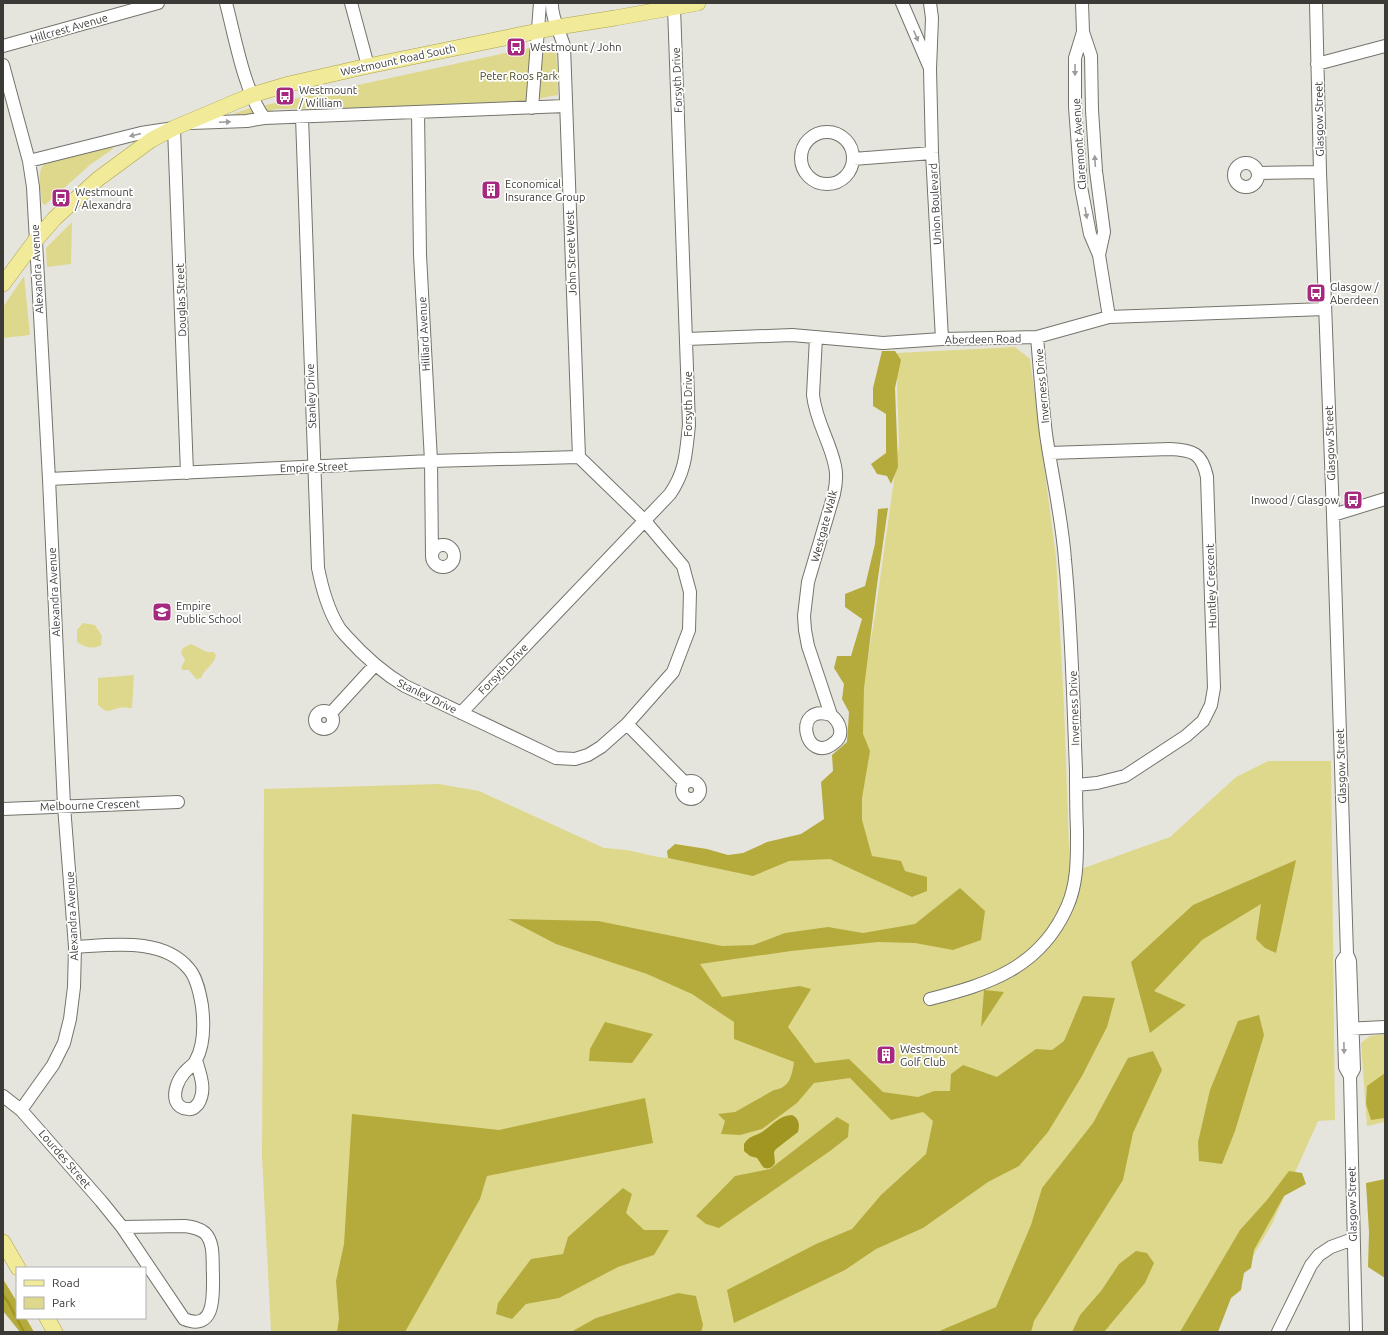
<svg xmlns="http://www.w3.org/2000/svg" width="1388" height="1335" font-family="Ubuntu,sans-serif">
<rect width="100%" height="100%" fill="#e6e5dd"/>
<!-- green -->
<path fill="#ded88d" d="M 556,44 L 558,95 L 521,102 L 408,107 L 276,109 L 251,118 L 222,118 L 247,109 L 529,48 Z
M 112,146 L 113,149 L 91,164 L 45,205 L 42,203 C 41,191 36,173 44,164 Z
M 72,222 L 71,264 L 47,267 L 46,248 Z
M 24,276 L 30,335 L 3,338 L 3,307 Z
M 1015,347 L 1030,359 L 1056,557 L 1064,706 L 1070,873 L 1170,837 L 1236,777 L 1268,761 L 1331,761 L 1335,1120 L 1318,1121 L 1272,1224 L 1208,1332 L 271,1332 L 262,1156 L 264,789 L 439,784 L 479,791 L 604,848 L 627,850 L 658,857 L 690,860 L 726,860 L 837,827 L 855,734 L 875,615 L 899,444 L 896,353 Z
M 83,623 L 95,625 L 102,636 L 101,645 C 92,650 85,647 77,642 L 77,630 Z
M 191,644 L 207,652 L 213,652 L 216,655 C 214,665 205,668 201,678 L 196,679 L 189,670 L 183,670 L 181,668 L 185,660 L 181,653 L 183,648 Z
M 134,675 L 132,708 C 128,708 123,707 119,708 C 107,711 108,714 98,705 L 98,678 Z
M 1385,1034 L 1385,1122 L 1367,1126 L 1361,1043 L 1370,1036 Z"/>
<!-- forest -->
<path fill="#b5ab3d" d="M 882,351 L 895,351 L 901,360 L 895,388 L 898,467 L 891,484 L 887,476 L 877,474 L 871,464 L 886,453 L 886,414 L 873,406 L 873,388 Z
M 888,508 L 877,585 L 864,688 L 863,734 L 870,751 L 862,798 L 862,820 L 872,856 L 901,861 L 905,871 L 927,877 L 927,891 L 912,897 L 830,859 L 789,861 L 753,876 L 668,858 L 667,851 L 675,844 L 707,849 L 728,855 L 743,853 L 767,842 L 801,834 L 824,819 L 821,782 L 833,771 L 832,755 L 847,742 L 849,712 L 842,699 L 844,684 L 834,668 L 837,656 L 851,656 L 862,619 L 845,607 L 845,594 L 865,586 L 875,544 L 878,509 Z
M 1296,860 L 1276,953 L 1265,948 L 1256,939 L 1261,904 L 1202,940 L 1154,991 L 1186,1005 L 1150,1033 L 1131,962 L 1193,905 Z
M 960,888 L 985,911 L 981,940 L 953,950 L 915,943 L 878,942 L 791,951 L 700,964 L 722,997 L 800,986 L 811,989 L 788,1027 L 815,1063 L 849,1059 L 883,1092 L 918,1097 L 934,1091 L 950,1091 L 951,1074 L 963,1065 L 997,1077 L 1036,1049 L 1052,1050 L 1064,1041 L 1083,996 L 1115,998 L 1107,1027 L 1082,1076 L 1048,1132 L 1019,1166 L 988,1182 L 923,1228 L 876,1249 L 845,1270 L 734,1323 L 727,1290 L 816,1244 L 852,1229 L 881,1195 L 926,1154 L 933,1121 L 923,1112 L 891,1120 L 850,1078 L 814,1083 L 797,1103 L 762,1129 L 740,1135 L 721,1134 L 725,1121 L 718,1114 L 735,1112 L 774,1090 C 790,1088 792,1075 794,1062 L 734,1039 L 734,1022 L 692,994 L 647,974 L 556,944 L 508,919 L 598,921 L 722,946 L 753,945 L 785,933 L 828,927 L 863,933 L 915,924 Z
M 984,990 L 1004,992 L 981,1027 Z
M 1259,1015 L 1264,1035 L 1235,1131 L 1222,1164 L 1199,1161 L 1198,1142 L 1210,1090 L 1238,1021 Z
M 605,1022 L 653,1034 L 632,1063 L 589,1061 L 590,1049 Z
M 1153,1051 L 1162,1070 L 1133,1133 L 1123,1180 L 1034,1321 L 1031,1332 L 937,1332 L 996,1307 L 1031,1225 L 1042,1188 L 1093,1123 L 1128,1058 Z
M 1385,1073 L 1385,1118 L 1371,1120 L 1366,1104 L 1367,1086 Z
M 645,1098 L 653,1143 L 487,1176 L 480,1199 L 405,1332 L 337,1332 L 339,1319 L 336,1281 L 344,1244 L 352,1114 L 499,1130 Z
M 837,1117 L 849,1124 L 848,1137 L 830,1151 L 719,1228 L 706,1224 L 696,1216 L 735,1176 L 770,1169 Z
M 1289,1171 L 1302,1173 L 1306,1184 L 1284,1196 L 1254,1250 L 1251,1268 L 1244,1273 L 1241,1290 L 1231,1298 L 1218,1332 L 1180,1332 L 1240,1230 L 1267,1200 Z
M 1385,1179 L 1385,1278 L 1368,1267 L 1369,1232 L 1366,1183 Z
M 623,1188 L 632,1194 L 626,1213 L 644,1230 L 669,1230 L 654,1255 L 618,1267 L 559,1298 L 526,1304 L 512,1319 L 496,1314 L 498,1303 L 531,1259 L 563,1254 L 568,1237 Z
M 1136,1251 L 1147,1253 L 1154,1263 L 1145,1283 L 1104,1332 L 1072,1332 L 1080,1315 L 1101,1291 L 1119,1264 Z
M 3,1279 L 17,1302 L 17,1318 L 26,1318 L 34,1332 L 20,1332 L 3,1311 Z
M 678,1293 L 696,1296 L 703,1325 L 701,1332 L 571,1332 L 596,1318 Z"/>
<!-- water -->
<path fill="#a09621" d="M 792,1115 C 799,1118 800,1125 798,1132 L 776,1149 L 774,1152 L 775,1163 C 772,1168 768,1170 763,1167 L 757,1158 L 750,1156 L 744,1151 L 744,1144 C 750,1135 754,1137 762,1132 C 773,1125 778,1116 792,1115 Z"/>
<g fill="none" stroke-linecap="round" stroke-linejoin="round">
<!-- stream -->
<path stroke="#a09621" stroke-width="2.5" d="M 3,1295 L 8,1302 L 24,1332"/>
<!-- minor casing -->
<g stroke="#74746c" stroke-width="14">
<path id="minor" d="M 226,3 C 235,37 244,90 264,118
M 351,3 L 368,66
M 552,3 C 551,17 560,32 564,46 L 579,457
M 902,3 L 929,66
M 930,3 L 932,18 L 930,69 L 932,153 L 942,339
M 1082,3 L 1083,32 L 1091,56 L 1092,110 L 1096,171 L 1104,232 L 1099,255
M 1316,3 L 1320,172 L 1333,515 L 1347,954 L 1350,961 L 1354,1069 L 1350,1076
M 1083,32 L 1075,58 L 1075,107 L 1081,187 L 1090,234 L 1099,255 L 1109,317
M 3,46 L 158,3
M 1317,64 L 1385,46
M 3,65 L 29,161 L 33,187 L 49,479 L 64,806 L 75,947 L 74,987 L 70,1019 L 64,1043 L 53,1065 L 21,1110
M 532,108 L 540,3
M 418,112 L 420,255 L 431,461 L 432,556
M 302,117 L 318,568 C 322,588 327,607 337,624 C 339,629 343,632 346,636 C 364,656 383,673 405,686 L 556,758 L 575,759 L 588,755 L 601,747 L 627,724 L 673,672 L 689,630 L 690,592 L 683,566 L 645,521 L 579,457
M 191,123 L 247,121 L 264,118 L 566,106
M801 158a26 26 0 1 1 52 0a26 26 0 1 1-52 0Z
M 853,159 L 932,153
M 29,161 L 141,133 L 174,128 L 187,473
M1234 175a12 12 0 1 1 24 0a12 12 0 1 1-24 0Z
M 1258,173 L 1320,172
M 816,337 L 813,395 C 816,422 830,441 835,466 C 837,475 836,485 834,494 L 808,582 L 804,616 L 805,630 L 808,646 L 831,715 C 840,722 845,735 834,743 C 805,766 791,702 831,715
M 687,339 L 792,335 L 883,343 L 942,339 L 1037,337 L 1109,317 L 1325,309
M 1049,453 L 1170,449 C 1193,450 1202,453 1207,477 L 1214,688 L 1211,705 L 1203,721 L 1186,736 L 1125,776 L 1097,783 L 1076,785
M 49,479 L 431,461 L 579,457
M 1333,515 L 1385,499
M432 556a11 11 0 1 1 22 0a11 11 0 1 1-22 0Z
M315 720a9 9 0 1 1 18 0a9 9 0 1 1-18 0Z
M 331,713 L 375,665
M 461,713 L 670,494 C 686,471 686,452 689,425 L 674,7
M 627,724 L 685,783
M682 790a9 9 0 1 1 18 0a9 9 0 1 1-18 0Z
M 3,809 L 178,802
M 75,947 C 112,945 163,937 189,969 C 197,978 200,994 202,1006 C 204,1023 205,1044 196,1060 C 194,1065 188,1068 184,1073 C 178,1080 173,1092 176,1101 C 178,1106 183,1109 188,1109 C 193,1110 195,1107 198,1104 C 207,1090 200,1074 196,1060
M 1347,954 L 1342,961 L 1345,1067 L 1350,1076 L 1356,1332
M 930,999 C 989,984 1040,968 1067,907 C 1078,883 1077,856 1077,830 C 1076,810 1076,790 1076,770 C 1073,700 1072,630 1065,560 C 1062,518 1052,476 1046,434 C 1042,402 1040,370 1037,337
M 1345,1029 L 1385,1027
M 3,1096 L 21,1110 L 101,1201 L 122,1227 L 184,1319 C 216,1332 213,1294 213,1275 C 212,1262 215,1243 205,1233 C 199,1228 192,1227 185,1226 L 122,1227
M 1278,1332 L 1311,1265 L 1319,1255 L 1331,1247 L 1353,1239"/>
</g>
<!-- major casing -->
<g stroke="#aba34a" stroke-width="16">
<path id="major" d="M 3,284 L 35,241 L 55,218 L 98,179 L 151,140 L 174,128 L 252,95 L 289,84 L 368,66 L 558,27 L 615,18 L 698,3
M 3,1242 L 18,1268
M 47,1318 L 55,1332"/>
</g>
<!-- minor -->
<use href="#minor" stroke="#fff" stroke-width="12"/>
<!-- major -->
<use href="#major" stroke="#f1ea98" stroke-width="15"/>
</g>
<!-- one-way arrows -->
<defs><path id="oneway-solid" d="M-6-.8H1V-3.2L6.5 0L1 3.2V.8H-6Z"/></defs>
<g fill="#9d9c9b">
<use href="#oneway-solid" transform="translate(916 36) rotate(67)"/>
<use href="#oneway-solid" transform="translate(1075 70) rotate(90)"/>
<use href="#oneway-solid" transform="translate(225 122) rotate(-2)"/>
<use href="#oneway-solid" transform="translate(135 135) rotate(167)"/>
<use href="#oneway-solid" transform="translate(1095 161) rotate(-94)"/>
<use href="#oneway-solid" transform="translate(1086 213) rotate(80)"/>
<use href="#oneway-solid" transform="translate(1344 1048) rotate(89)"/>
</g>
<!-- icons -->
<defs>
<g id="bus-square" transform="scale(1)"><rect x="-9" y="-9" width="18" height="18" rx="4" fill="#a52a7f" stroke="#fff"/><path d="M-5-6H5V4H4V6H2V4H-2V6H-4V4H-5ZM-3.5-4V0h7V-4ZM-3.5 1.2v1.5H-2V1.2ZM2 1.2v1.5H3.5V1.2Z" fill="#fff"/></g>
<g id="building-square" transform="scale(1)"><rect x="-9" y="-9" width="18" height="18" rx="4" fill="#a52a7f" stroke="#fff"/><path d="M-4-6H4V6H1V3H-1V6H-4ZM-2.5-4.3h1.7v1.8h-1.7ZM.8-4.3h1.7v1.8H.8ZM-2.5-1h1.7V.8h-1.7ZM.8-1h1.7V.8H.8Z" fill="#fff"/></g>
<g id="school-square" transform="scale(1)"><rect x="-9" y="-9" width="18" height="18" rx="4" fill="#a52a7f" stroke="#fff"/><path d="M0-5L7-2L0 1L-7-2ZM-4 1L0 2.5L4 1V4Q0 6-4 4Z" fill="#fff"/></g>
</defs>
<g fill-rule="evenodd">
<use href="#bus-square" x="516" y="47"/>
<use href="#bus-square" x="285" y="96"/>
<use href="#building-square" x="491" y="190"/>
<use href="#bus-square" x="61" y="198"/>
<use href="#bus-square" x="1316" y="293"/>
<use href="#bus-square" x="1353" y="500"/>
<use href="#school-square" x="162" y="612"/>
<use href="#building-square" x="886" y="1055"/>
</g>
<g text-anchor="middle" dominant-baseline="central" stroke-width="3.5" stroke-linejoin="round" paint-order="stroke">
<!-- street labels -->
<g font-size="11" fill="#3b3a37" stroke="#fff">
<text transform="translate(69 28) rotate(-16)">Hillcrest Avenue</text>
<text transform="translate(398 60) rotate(-12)">Westmount Road South</text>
<text transform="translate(677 80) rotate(-92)">Forsyth Drive</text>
<text transform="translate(1319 119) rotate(-91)">Glasgow Street</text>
<text transform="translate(1079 144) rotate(-94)">Claremont Avenue</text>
<text transform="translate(935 204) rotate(-93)">Union Boulevard</text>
<text transform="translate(571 253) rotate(-92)">John Street West</text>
<text transform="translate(37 269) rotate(-93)">Alexandra Avenue</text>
<text transform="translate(181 300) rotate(-92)">Douglas Street</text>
<text transform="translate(424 334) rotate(-93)">Hilliard Avenue</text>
<text transform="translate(983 339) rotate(-1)">Aberdeen Road</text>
<text transform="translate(1042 386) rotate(-95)">Inverness Drive</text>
<text transform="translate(311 396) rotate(-92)">Stanley Drive</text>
<text transform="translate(688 404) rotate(-90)">Forsyth Drive</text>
<text transform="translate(1330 443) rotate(-92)">Glasgow Street</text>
<text transform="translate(314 467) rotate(-2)">Empire Street</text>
<text transform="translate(824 526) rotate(-75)">Westgate Walk</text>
<text transform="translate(1211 586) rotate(-92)">Huntley Crescent</text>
<text transform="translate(54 592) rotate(-93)">Alexandra Avenue</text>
<text transform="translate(503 669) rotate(-46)">Forsyth Drive</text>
<text transform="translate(427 696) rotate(26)">Stanley Drive</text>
<text transform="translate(1074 708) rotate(-92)">Inverness Drive</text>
<text transform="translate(1341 766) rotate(-92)">Glasgow Street</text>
<text transform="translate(90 805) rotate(-2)">Melbourne Crescent</text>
<text transform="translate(72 916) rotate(-93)">Alexandra Avenue</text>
<text transform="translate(65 1159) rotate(49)">Lourdes Street</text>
<text transform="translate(1352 1204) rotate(-91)">Glasgow Street</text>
</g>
<!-- poi labels -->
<g font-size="11" fill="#3b3a37" stroke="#fff" text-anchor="start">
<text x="530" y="47">Westmount / John</text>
<text x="299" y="90">Westmount<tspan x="299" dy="13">/ William</tspan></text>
<text x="505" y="184">Economical<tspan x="505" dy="13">Insurance Group</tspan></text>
<text x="75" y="192">Westmount<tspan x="75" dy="13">/ Alexandra</tspan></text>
<text x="1330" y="287">Glasgow /<tspan x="1330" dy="13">Aberdeen</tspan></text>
<text x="1339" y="500" text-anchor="end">Inwood / Glasgow</text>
<text x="176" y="606">Empire<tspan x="176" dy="13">Public School</tspan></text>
<text x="900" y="1049">Westmount<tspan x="900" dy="13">Golf Club</tspan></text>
</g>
<!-- park labels -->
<g font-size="11" fill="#4a461a" stroke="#fff">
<text x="519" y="76">Peter Roos Park</text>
</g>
</g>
<!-- border -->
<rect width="1388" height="1335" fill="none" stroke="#3b3a37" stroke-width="8"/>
<!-- legend -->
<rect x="16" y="1267" width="130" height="52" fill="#ffffff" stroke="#b1b0af"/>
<rect x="24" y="1280" width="20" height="6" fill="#f1ea98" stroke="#b1b0af"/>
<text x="52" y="1287" font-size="12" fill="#3b3a37">Road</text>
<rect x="24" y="1297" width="20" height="12" fill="#ded88d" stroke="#b1b0af"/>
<text x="52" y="1307" font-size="12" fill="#3b3a37">Park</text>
</svg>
